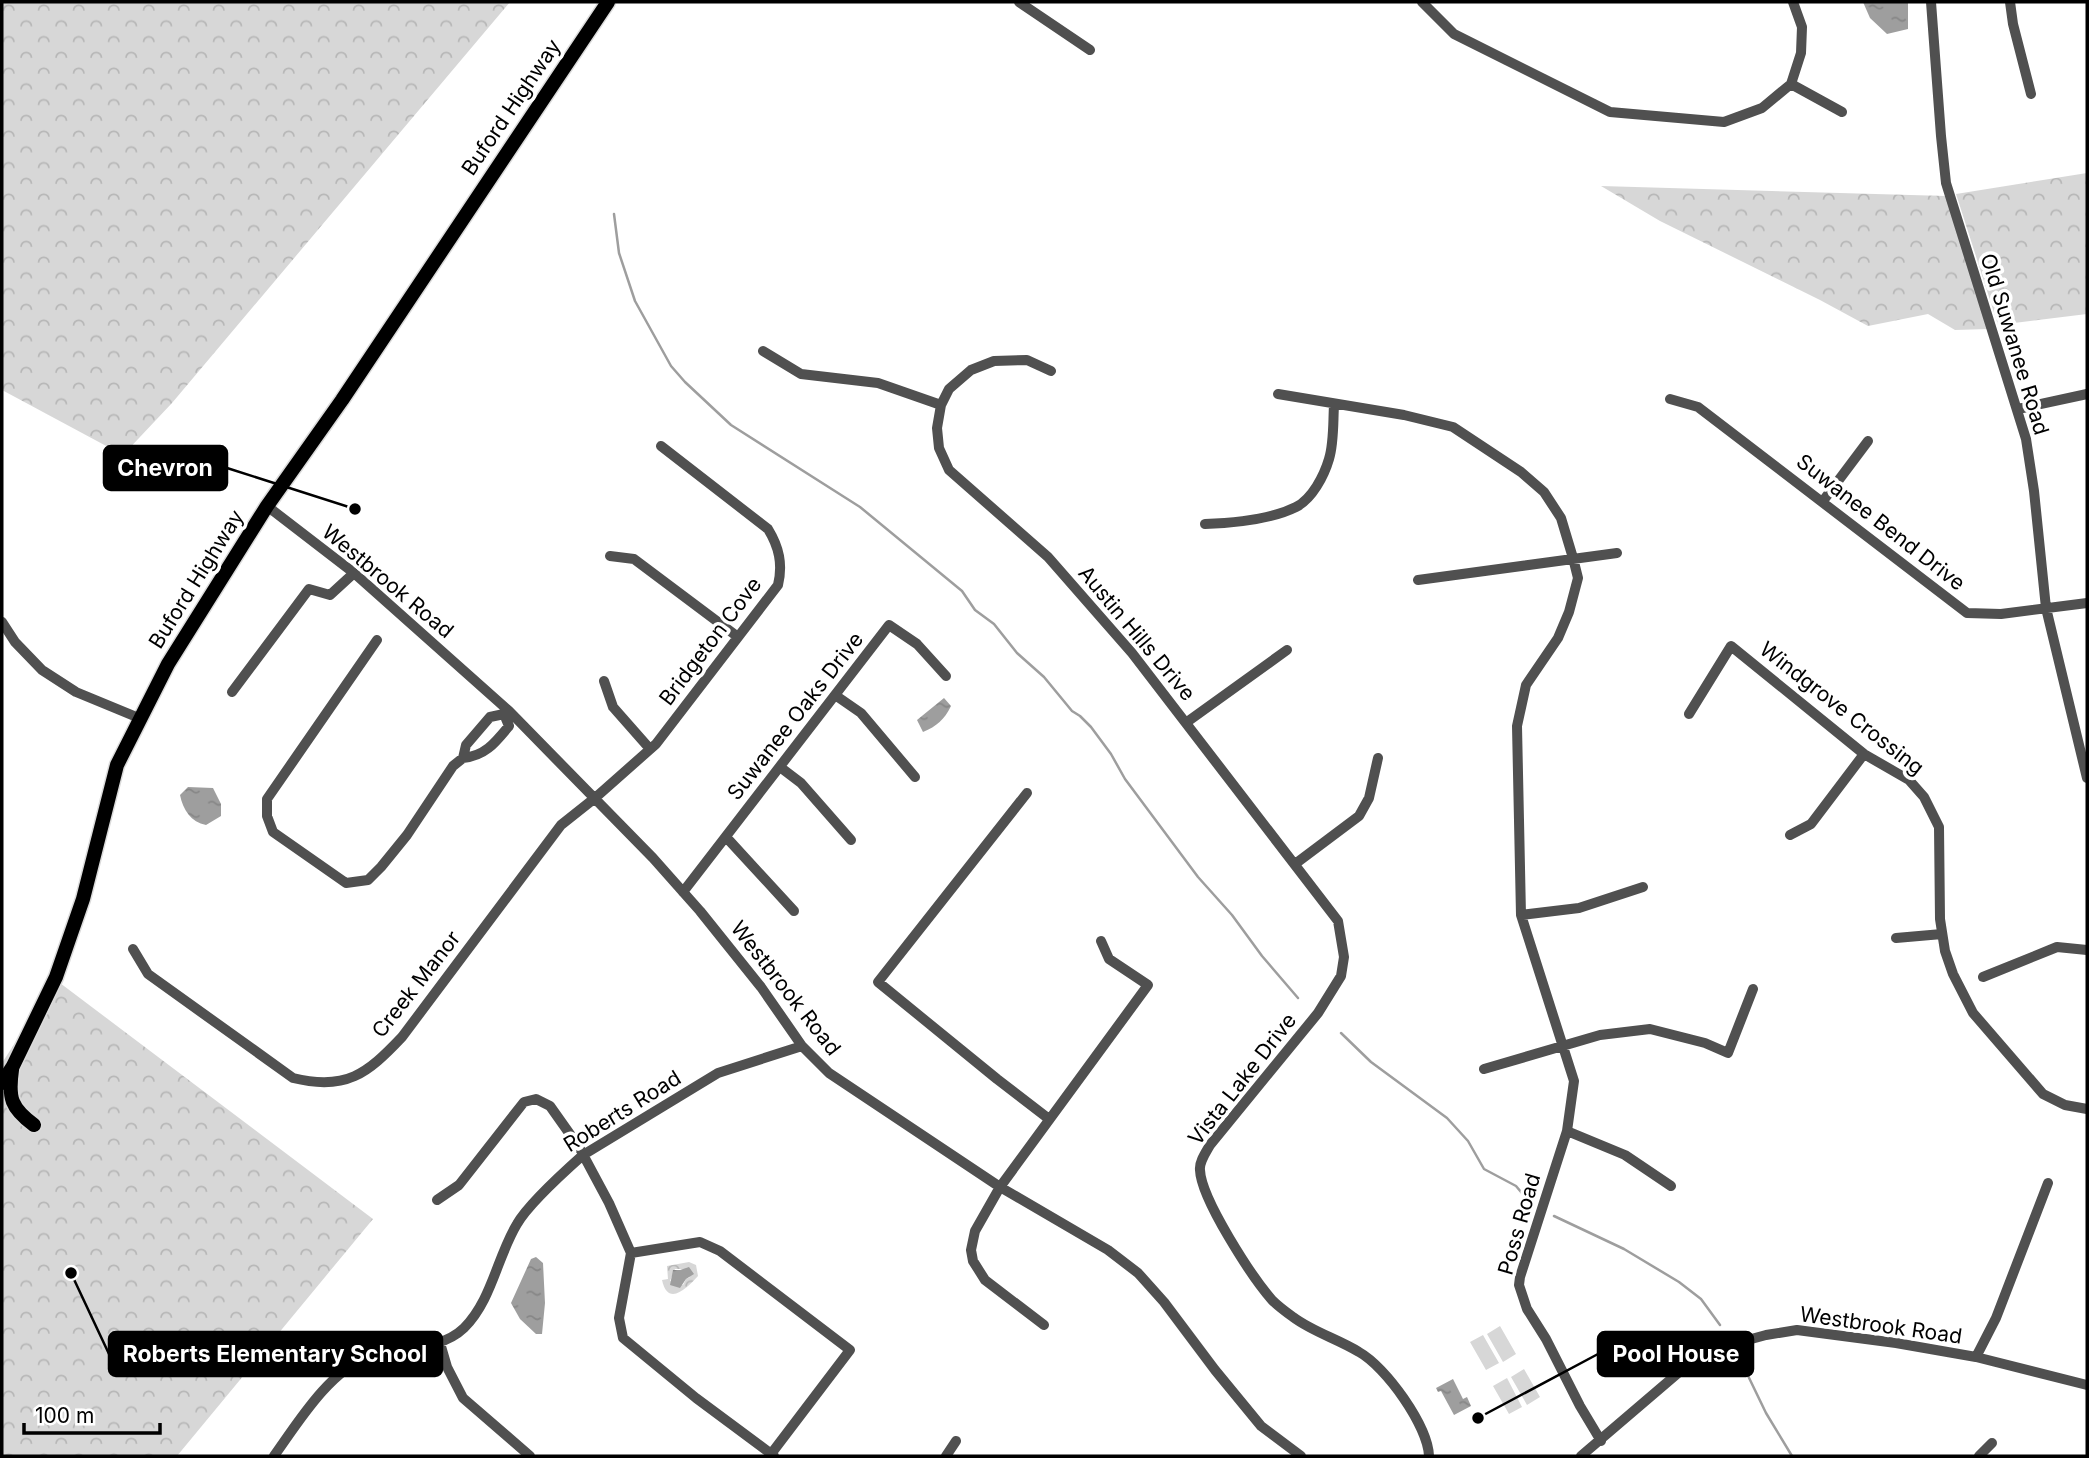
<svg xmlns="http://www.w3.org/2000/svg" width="2089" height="1458" font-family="Inter,sans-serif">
<defs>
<pattern id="forest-crowns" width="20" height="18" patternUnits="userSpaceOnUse" patternTransform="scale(1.75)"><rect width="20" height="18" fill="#d7d7d7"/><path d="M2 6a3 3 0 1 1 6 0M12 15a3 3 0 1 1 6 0" fill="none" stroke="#b7b7b7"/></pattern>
<pattern id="water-ripples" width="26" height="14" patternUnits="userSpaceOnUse" patternTransform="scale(1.75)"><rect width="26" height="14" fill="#9e9e9e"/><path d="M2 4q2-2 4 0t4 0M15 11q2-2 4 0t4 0" fill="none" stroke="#868686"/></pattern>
</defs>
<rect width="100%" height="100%" fill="#fff"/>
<!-- grass -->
<path fill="#d7d7d7" d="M 1500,1326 L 1516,1354 L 1503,1362 L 1487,1334 Z
M 1483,1335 L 1499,1363 L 1486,1370 L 1470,1342 Z
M 1524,1369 L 1540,1397 L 1527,1405 L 1511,1377 Z
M 1507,1378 L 1522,1407 L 1509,1414 L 1493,1386 Z"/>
<!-- forest -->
<path fill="url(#forest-crowns)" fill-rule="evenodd" d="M 2,2 L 510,2 L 172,403 L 123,455 L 2,390 Z
M 2087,173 L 2087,314 L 1998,325 L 1956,194 Z
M 1601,186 L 1946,196 L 1988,329 L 1955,330 L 1928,314 L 1868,326 L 1820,300 L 1660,221 Z
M 56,980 L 373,1219 L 177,1456 L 2,1456 L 2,1063 Z
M 689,1262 L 696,1265 L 698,1276 C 688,1287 668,1308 662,1280 L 668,1279 L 667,1266 ZM 675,1269 L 684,1269 L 690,1277 L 686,1279 L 683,1285 L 670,1281 Z"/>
<!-- water -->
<path fill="url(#water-ripples)" d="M 1863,2 L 1908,2 L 1908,29 L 1887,34 L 1870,18 Z
M 944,698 L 951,706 C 944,720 937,726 923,732 L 917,720 Z
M 188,787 L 213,788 L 221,804 L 221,816 L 206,825 C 191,822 183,810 180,795 Z
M 536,1257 L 543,1263 L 545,1303 L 542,1334 L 536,1334 L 520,1319 L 511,1303 L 531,1259 Z
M 689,1267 L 694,1274 L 686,1279 L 680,1288 L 670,1285 L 673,1270 L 680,1270 Z
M 1453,1379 L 1463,1399 L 1467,1397 L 1471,1406 L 1454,1415 L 1441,1391 L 1438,1392 L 1436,1388 Z"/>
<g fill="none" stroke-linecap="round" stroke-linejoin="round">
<!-- stream -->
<path stroke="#9e9e9e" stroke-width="2.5" d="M 614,214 L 619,253 L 635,301 L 671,366 L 685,382 L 731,425 L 860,507 L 962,591 L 975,610 L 994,624 L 1017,653 L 1044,677 L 1072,711 L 1080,716 L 1091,727 L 1111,754 L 1125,779 L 1198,877 L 1232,915 L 1262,956 L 1298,998
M 1341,1033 L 1371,1062 L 1447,1118 L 1468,1141 L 1484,1169 L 1516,1186 L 1526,1198
M 1554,1216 L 1624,1249 L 1679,1282 L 1701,1299 L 1720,1325
M 1738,1355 L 1766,1413 L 1792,1456"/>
<!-- major casing -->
<g stroke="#dbdbdb" stroke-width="17">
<path id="major" d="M 12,1070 C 8,1098 11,1108 34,1125
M 2,1083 L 13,1066 L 56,977 L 83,899 L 117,765 L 168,664 L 267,506 L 342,400 L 608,2"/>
</g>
<!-- minor -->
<path stroke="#505050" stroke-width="10" d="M 1019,2 L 1090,50
M 1422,2 L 1454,34 L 1610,112 L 1724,122 L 1762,108 L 1791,84 L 1801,53 L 1802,27 L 1793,2
M 1931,2 L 1941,136 L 1946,183 L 2026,439 L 2034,491 L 2046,608 L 2087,778
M 2010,2 L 2013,24 L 2031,94
M 1791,84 L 1842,112
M 763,351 L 801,374 L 878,383 L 941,405
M 1051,371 L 1027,360 L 994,361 L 971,370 L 949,389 L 941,405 L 937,428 L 939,448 L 949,470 L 1048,557 L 1132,653 L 1338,921 L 1344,957 L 1341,976 L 1318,1013 L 1210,1145 C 1206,1152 1199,1162 1200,1170 C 1201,1199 1252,1277 1272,1300 C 1278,1306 1286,1312 1293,1317 C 1313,1332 1338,1339 1359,1352 C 1386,1367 1428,1426 1429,1456
M 1278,394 L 1404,415 L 1453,427 L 1521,472 L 1544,492 L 1561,518 L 1573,558 L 1578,578 L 1569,612 L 1558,638 L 1526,685 L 1517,726 L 1521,915 L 1574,1081 L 1567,1131 L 1520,1277 L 1519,1285 L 1527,1309 L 1546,1339 L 1580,1406 L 1601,1441
M 1670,399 L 1698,407 L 1967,613 L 2001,614 L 2087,603
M 2018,409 L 2087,394
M 1823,501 L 1868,441
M 267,506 L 354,573 L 509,711 L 653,858 L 700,911 L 761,987 L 802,1046 L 829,1073 L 1000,1187 L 1108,1250 L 1138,1273 L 1164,1302 L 1215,1370 L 1261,1426 L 1301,1456
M 1205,524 C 1234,523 1270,520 1296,507 C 1312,499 1324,476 1329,459 C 1334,443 1333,422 1334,405
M 610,556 L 634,559 L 738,637
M 1418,580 L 1617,553
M 2,622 L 15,642 L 42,670 L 76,692 L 139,718
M 377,640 L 267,799 L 267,816 L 273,832 L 346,883 L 368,880 L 381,867 L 407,835 L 453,766 L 463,758 L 466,745 L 490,717 L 504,714 L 509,711
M 604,681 L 613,707 L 650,749
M 232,692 L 309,589 L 330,595 L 354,573
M 835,695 L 861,713 L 915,777
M 1689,714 L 1731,646 L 1864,754 L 1909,780 L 1924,797 L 1939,827 L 1940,919 L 1945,951 L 1953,974 L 1973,1013 L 2043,1094 L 2065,1105 L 2087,1109
M 1187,722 L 1287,650
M 463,758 C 485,756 495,743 509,726 L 504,714
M 780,767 L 801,783 L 851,840
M 1027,793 L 878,982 L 997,1079 L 1049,1119
M 1790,835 L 1811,824 L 1864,754
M 726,837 L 794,911
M 1295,864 L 1359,816 L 1369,798 L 1378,758
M 683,892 L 889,625 L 917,644 L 946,676
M 1521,915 L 1579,908 L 1643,887
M 1896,938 L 1942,934
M 133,949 L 148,974 L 293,1078 C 346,1091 367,1074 402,1037 L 561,825 L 595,798 L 656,744 L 778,585 C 783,564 779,547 768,529 L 661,446
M 1983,977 L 2057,947 L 2087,950
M 1484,1069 L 1600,1035 L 1650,1029 L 1705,1043 L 1728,1053 L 1753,989
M 1567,1131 L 1625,1155 L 1671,1186
M 437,1200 L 459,1185 L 524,1102 L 536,1099 L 550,1106 L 579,1147 L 609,1203 L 631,1253 L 619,1318 L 623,1338 L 696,1398 L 774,1456
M 631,1253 L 700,1242 L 720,1251 L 850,1350 L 771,1454
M 1044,1325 L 985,1280 L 973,1261 L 971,1250 L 975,1231 L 1000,1187 L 1148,985 L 1109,959 L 1101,941
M 440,1343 L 447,1367 L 463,1398 L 530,1456
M 1976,1357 L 1996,1318 L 2048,1183
M 274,1456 C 297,1424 329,1371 368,1357 C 399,1346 439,1352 464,1328 C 492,1300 497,1257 517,1224 C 529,1203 565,1171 583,1155 L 718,1073 L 802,1046
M 946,1456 L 956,1441
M 1581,1456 L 1684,1368 L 1722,1347 L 1766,1335 L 1797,1330 L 1896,1343 L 1976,1357 L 2087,1385
M 1979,1456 L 1992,1443"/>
<!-- major -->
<use href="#major" stroke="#000" stroke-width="14"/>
</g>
<g text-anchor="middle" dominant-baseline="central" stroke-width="7" stroke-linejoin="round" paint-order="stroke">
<!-- street labels -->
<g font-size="21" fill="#000" stroke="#fff">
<text transform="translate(511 107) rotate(-56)">Buford Highway</text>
<text transform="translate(2015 344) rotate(73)">Old Suwanee Road</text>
<text transform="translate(1881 522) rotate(38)">Suwanee Bend Drive</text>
<text transform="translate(196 579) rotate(-58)">Buford Highway</text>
<text transform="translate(388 581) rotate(40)">Westbrook Road</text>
<text transform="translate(1137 633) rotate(50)">Austin Hills Drive</text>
<text transform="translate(710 641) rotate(-53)">Bridgeton Cove</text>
<text transform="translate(1842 708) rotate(38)">Windgrove Crossing</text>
<text transform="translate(795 716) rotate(-52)">Suwanee Oaks Drive</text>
<text transform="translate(416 984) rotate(-52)">Creek Manor</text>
<text transform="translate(786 988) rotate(52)">Westbrook Road</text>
<text transform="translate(1242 1079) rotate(-52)">Vista Lake Drive</text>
<text transform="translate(622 1111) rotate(-32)">Roberts Road</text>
<text transform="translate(1519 1224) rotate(-74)">Poss Road</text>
<text transform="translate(1881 1325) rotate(8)">Westbrook Road</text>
</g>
</g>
<!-- callouts -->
<path fill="none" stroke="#000" stroke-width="2.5" d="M355 509L227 468M71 1273L109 1354M1478 1418L1598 1354"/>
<g fill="#000" stroke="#fff" stroke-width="2.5">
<circle cx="355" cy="509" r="7"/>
<circle cx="71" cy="1273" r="7"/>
<circle cx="1478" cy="1418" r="7"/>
</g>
<g fill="#000" stroke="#000" stroke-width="2.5">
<rect x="104" y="446" width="123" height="44" rx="7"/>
<rect x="109" y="1332" width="333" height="44" rx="7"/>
<rect x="1598" y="1332" width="155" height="44" rx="7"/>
</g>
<g font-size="23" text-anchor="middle" font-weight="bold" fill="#fff">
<text x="165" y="476">Chevron</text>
<text x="275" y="1362">Roberts Elementary School</text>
<text x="1676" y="1362">Pool House</text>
</g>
<!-- border -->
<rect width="2089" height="1458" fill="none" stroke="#000000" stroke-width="7"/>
<!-- scale -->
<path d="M24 1423v10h136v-10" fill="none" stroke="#000000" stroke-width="3.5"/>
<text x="35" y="1423" font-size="21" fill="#000000" stroke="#ffffff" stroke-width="5" paint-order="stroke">100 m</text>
</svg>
